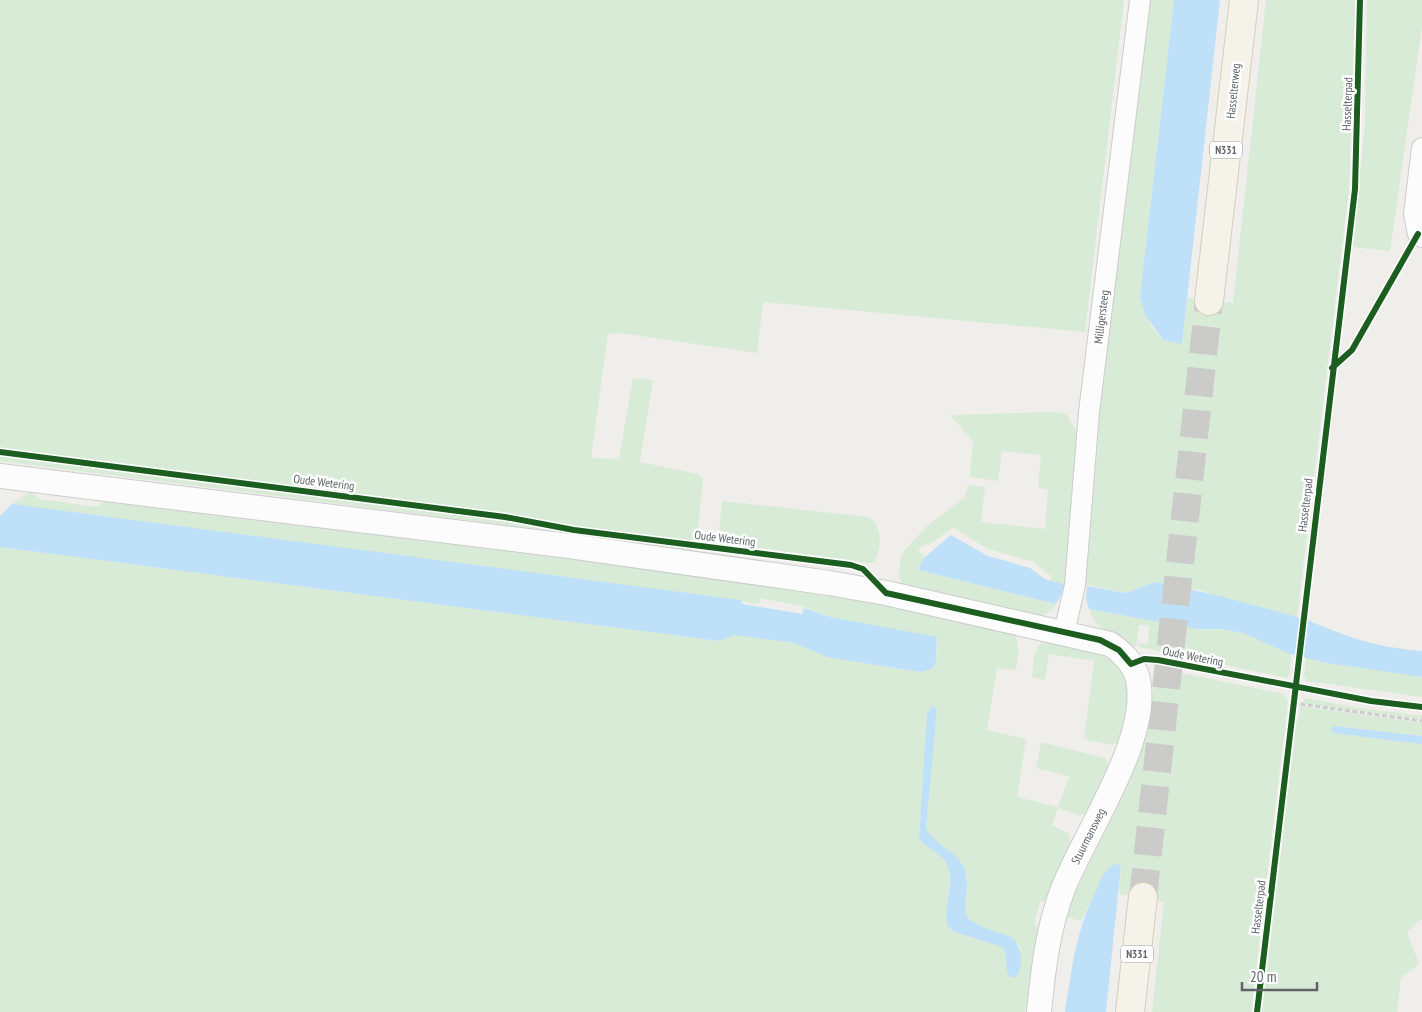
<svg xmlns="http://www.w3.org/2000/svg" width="1422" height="1012" font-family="'PT Sans Narrow',sans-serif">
<rect width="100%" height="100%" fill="#efeeea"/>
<!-- green -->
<path fill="#d8ebd6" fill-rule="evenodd" d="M 0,0 L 1124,0 L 1085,332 L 763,302 L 757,353 L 620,333 L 608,334 L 591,458 L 619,459 L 633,378 L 653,380 L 640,462 L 697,474 L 703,478 L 697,541 L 691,553 L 601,537 L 0,461 Z
M 1148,0 L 1174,0 L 1140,297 L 1152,327 L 1163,340 L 1182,344 L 1187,298 L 1233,303 L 1266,0 L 1355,0 L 1349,189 L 1297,617 L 1217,597 L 1204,591 L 1155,582 L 1126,593 L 1084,584 L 1088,502 Z
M 1367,0 L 1422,0 L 1422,26 L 1390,251 L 1353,247 L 1365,122 Z
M 1055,412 L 1066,414 L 1079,435 L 1067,585 L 1050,581 L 1051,576 L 1032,561 L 988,549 L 953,527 L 929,545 L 927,543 L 918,550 L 925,557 L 918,570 L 1056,604 C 1051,612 1046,615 1037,617 L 907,588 L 900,581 L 899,574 L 900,558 L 904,551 L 926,527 L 965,497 L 968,485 L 985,487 L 981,522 L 1045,529 L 1048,489 L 1038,488 L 1041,455 L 1002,451 L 998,481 L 970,477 L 973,441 L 950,415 Z
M 30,492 L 40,499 L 96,507 L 109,499 L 793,586 L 1012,631 C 1021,643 1018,656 1016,670 L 997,668 L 987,730 L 1026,739 L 1017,797 L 1058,807 L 1069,776 L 1036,768 L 1041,742 L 1105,758 L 1109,765 L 1085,814 L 1079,815 L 1058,808 L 1052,825 L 1069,834 L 1070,844 L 1046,901 L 1040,902 L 1034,924 L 1039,929 L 1025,1012 L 0,1012 L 0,547 L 719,641 L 734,635 L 794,643 L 827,657 L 920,672 L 932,669 C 937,660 938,651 938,641 L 830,617 L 802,606 L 760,598 L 759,604 L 12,504 ZM 935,707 L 936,719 L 926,828 C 935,847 959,851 966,874 C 970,888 959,910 969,919 C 984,933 1009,928 1021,949 L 1007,973 L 1006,957 L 1002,947 L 955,932 L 946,915 L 950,874 L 948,867 L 941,856 L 919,838 L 927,714 Z
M 722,501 L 869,517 C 883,530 882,543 875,561 L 870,563 L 718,542 Z
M 1089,609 L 1197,629 L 1221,629 L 1243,633 L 1291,654 L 1290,672 L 1287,678 L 1139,647 L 1139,643 L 1148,644 L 1149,626 L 1139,625 L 1136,646 C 1118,641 1094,629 1089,609 Z
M 1044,640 C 1062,644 1080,646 1097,651 C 1142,664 1128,711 1118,742 L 1112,745 L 1084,739 L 1094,661 L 1049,654 L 1045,680 L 1032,677 C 1034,664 1032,649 1044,640 Z
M 1306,658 L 1422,677 L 1422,697 L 1307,681 L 1304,676 Z
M 1167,670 L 1284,694 L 1288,701 L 1251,1012 L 1152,1012 L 1164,902 L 1119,894 L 1121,865 L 1099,884 L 1081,921 L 1064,916 L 1138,760 L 1151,713 L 1154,683 L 1158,676 Z
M 1306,698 L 1353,707 L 1422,716 L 1422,719 L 1302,703 Z
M 1301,706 L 1422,723 L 1422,736 L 1334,726 L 1334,733 L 1422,744 L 1422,919 L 1407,932 L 1419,964 L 1401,978 L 1397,1012 L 1262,1012 L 1296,725 Z"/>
<!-- water -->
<path fill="#bfe0f9" d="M 1174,0 L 1220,0 L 1182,344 L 1163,340 L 1145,314 L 1140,297 Z
M 12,504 L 741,600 L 742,604 L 802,614 L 804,608 L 830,617 L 937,637 L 936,661 L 932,669 L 920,672 L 827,657 L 794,643 L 734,635 L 719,641 L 0,547 L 0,516 Z
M 951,535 L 988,556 L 1030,568 L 1045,579 L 1067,585 L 1056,604 L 918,570 L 924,558 Z
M 1155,582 C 1203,591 1250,604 1297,617 C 1315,622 1332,631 1351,637 C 1374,645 1398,649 1422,651 L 1422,677 L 1327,663 L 1290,654 L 1243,633 L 1221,629 L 1197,629 L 1089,609 L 1086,599 L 1087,586 L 1126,593 Z
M 932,706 L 937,709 L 926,828 C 933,843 953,850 962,864 C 974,884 958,911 970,920 C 981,928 1000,932 1013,938 C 1022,948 1024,967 1015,978 L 1010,977 C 1003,968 1009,956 1002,947 L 955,932 L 948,927 C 941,907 958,880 945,861 C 939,852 926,848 919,838 L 927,714 Z
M 1334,726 L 1422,736 L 1422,744 L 1333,733 L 1331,729 Z
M 1115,864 L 1121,865 L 1106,1012 L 1065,1012 C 1072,966 1076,931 1097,888 C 1101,879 1106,868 1115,864 Z"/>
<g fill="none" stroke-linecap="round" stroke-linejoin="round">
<!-- primary-tunnel -->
<path stroke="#cbcbca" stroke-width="28" stroke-dasharray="28 14" stroke-linecap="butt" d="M 1143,897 L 1209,301"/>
<!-- minor casing -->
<g stroke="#cbcccc" stroke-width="22">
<path id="minor" d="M 1422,148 L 1414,214 L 1418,234 L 1422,237
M 1064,633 L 1075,585 L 1089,412 L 1140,0"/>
</g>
<!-- tertiary casing -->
<g stroke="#cbcccc" stroke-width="26">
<path id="tertiary" d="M 0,476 L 569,546 L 829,583 L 886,593 L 1110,644 C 1121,651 1133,663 1137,676 C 1154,734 1084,834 1063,889 C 1048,927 1043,971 1039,1012"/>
</g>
<!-- primary casing -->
<g stroke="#d7ceb8" stroke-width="30">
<path id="primary" d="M 1209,301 L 1244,0
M 1130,1012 L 1143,897"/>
</g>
<!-- path -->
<path stroke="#cacfcc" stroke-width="3" stroke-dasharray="5 2.5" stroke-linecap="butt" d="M 1293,703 L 1422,721"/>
<!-- minor -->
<use href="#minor" stroke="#fdfcfc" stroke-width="20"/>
<!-- tertiary -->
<use href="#tertiary" stroke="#fdfcfc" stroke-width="24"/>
<!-- primary -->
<use href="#primary" stroke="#f4f2e9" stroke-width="28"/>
<!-- cycleway casing -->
<g stroke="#fff" stroke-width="9">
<path id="cycleway" d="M 1332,368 L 1352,350 L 1418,234
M 0,452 L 505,517 L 574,530 L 851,565 L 863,569 L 886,593 L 1100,640 L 1119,650 L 1131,664 L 1144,659 L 1158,660 L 1371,701 L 1422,707
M 1257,1012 L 1355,189 L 1360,0"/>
</g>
<!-- cycleway -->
<use href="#cycleway" stroke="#1b5e20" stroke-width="6"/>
</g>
<g text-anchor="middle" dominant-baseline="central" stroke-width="5" stroke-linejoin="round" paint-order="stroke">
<!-- shield labels -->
<g fill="#fff" stroke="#8f9295" stroke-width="1">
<rect x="1210" y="141.5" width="32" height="17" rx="4"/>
<rect x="1121" y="945.5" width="32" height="17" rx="4"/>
</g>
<g font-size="11" font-weight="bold" fill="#5f6368">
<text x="1226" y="150">N331</text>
<text x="1137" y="954">N331</text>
</g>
<!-- street labels -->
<g font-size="12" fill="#5f6368" stroke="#fff">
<text transform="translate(1233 91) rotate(-84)">Hasselterweg</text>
<text transform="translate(1347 104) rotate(-88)">Hasselterpad</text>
<text transform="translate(1101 317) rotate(-83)">Milligersteeg</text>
<text transform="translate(324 482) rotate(7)">Oude Wetering</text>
<text transform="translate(1305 505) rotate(-83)">Hasselterpad</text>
<text transform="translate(725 538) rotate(7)">Oude Wetering</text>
<text transform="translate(1193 656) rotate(11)">Oude Wetering</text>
<text transform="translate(1088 836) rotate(-63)">Stuurmansweg</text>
<text transform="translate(1258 907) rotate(-83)">Hasselterpad</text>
</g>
</g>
<!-- scale -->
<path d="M1242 982v8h75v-8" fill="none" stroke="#5f6368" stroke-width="2.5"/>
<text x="1250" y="982" font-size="15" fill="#5f6368" stroke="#ffffff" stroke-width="4" paint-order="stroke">20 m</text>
</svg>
